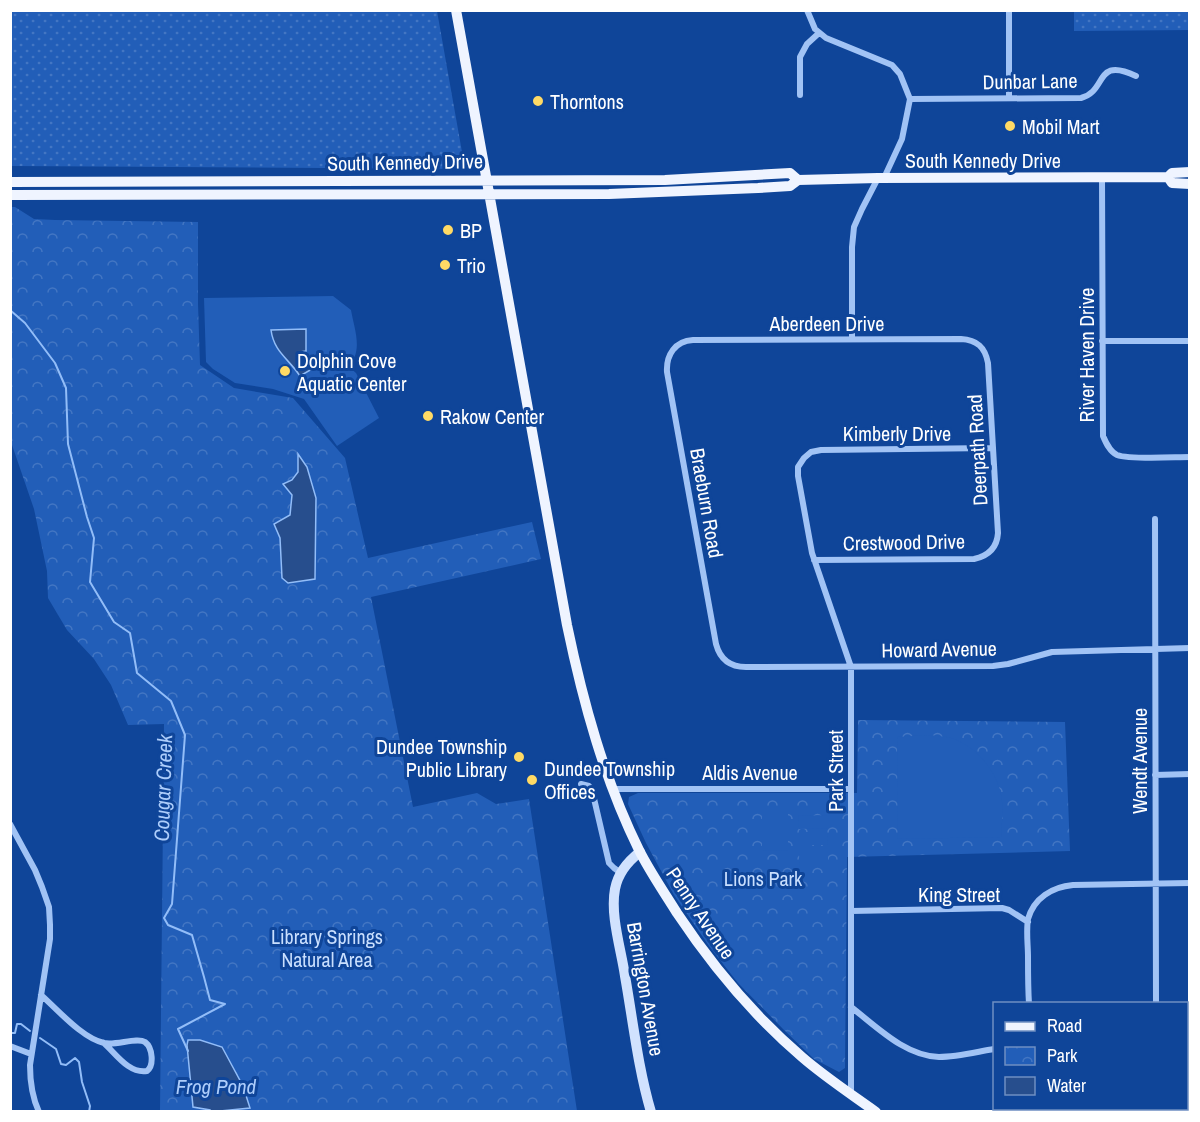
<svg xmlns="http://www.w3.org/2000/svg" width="1200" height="1122" font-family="'Archivo Narrow',sans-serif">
<defs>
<pattern id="grass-dots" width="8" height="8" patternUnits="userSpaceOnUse" patternTransform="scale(1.5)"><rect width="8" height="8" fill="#225eb8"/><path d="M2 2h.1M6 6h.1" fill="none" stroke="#4376c3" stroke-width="1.8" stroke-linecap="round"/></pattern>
<pattern id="park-crowns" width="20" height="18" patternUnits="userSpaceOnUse" patternTransform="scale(1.5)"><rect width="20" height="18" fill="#225eb8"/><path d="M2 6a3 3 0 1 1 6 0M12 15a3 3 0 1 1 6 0" fill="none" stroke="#4376c3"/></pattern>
</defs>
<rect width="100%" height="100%" fill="#0f4599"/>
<!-- grass -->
<path fill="url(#grass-dots)" d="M 11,10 L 437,11 L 465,169 L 11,166 Z
M 1074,11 L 1189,11 L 1189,30 L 1074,31 Z"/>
<!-- park -->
<path fill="url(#park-crowns)" d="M 10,207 L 15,207 L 34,219 L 55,220 L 198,222 L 198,304 L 200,365 L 234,388 L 293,398 L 345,458 L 368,558 L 532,522 L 541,559 L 371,597 L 413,807 L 477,793 L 496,804 L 529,799 L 577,1111 L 160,1111 L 164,724 L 128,725 L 111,685 L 94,659 L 67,630 L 48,598 L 47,571 L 34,509 L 11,442 Z
M 858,720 L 1065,722 L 1070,851 L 847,857 L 845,1068 L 839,1072 L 814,1059 L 783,1029 L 738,983 L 709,946 L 674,895 L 646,843 L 628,804 L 629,797 L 638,793 L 857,793 Z"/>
<!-- garden -->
<path fill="#225eb8" d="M 333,296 L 351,310 C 354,328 364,352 348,366 L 356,373 L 379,418 L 337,446 L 304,399 L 273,389 L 235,383 L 213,369 L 206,362 L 204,298 Z
M 928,735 C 936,736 944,736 951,738 C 974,745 994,768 1000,790 C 1004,805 1002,822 1001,837 L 898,839 L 897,737 Z
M 762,810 L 788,810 L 788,850 L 762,851 Z
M 827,815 L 827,828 L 799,829 L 798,816 Z
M 799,832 L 827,832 L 828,845 L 799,845 Z
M 799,854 L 828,854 L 828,867 L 800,867 Z"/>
<!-- water -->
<path fill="#274e8d" stroke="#92bdf8" stroke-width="1.5" d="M 306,329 L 306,351 L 299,352 L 302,358 L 314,355 L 319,365 L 300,376 C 288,358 274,352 271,330 Z
M 298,454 L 307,467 L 316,498 L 315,579 L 288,583 L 282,578 L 280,538 L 274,524 L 290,515 L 292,495 L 283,484 L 292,480 L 298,472 Z
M 188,1040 L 200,1040 L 222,1047 L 243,1086 L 250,1108 L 210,1112 L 210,1110 L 193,1107 L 187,1045 Z"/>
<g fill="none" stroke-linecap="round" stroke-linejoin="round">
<!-- stream -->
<path stroke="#92bdf8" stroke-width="2" d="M 10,310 L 25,323 L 55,363 L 66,388 L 68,444 L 87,517 L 94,538 L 90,582 L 114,622 L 130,633 L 137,673 L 171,701 L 185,735 L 172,904 L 164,918 L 168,925 L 192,935 L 204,977 L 210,1000 L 225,1004 L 178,1029 L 188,1051
M 10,1033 L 15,1033 L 17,1024 L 21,1024 L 30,1031
M 40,1038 L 56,1049 L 61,1064 L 66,1065 L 75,1058 L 79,1062 L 82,1082 L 90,1106 L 89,1112"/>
<!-- street -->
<path stroke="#a1c3f5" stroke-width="6" d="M 807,10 L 815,29 L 826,38 L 892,65 L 900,74 L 910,99 L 902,139 L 884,178
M 1009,10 L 1009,98
M 800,95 L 800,57 L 807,44 L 819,33
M 910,99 L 1081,98 C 1108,91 1094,56 1136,76
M 1102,178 L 1103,436 C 1106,443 1110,452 1117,455 C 1130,460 1174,457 1190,457
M 852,338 L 852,247 L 854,227 L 862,209 L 878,178
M 1102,341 L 1190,341
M 1155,519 L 1156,1004
M 814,560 L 974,559 C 988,556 997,548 998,533 L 988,363 C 985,347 977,340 961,339 L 693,340 C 675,341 666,355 667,372 L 716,644 C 720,659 730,667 746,667 L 993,666 L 1008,664 L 1052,652 L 1190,648
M 1155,775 L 1190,774
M 581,784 L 589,786 L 592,790 L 609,863 L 614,868 L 621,873
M 613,789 L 851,789
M 10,824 L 35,870 L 42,887 L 49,907 L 50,925 L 50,939 L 30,1065 C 30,1082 32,1097 39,1112
M 851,911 L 1002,908 L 1009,910 L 1028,922
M 41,995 C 58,1010 82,1038 104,1043 C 115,1046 137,1037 145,1042 C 153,1048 154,1066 147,1071 C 129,1074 116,1054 104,1043
M 1029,1004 C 1028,988 1028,972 1028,957 C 1028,945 1026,931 1028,919 C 1034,898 1052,887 1073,885 L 1190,883
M 851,1007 C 877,1027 905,1056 939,1057 C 957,1057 976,1052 994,1049
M 10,1046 L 31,1054
M 851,1093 L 851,667 L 812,553 L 798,476 L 798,467 L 804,458 L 811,452 L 821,450 L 992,448
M 1070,1108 L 1076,1112
M 1156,1108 L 1156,1112"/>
<!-- secondary -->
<path stroke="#d1e2fe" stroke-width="10" d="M 640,852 C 627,862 618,873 615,889 C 610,915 621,949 625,976 C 633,1021 638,1068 651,1112"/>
<!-- primary -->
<path stroke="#eff4ff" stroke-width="10" d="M 456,10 L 567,625 C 583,702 604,779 639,850 C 650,872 664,892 677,913 C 713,967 753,1015 802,1057 C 825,1077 851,1094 876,1112
M 1168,177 L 1172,183 L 1190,184
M 10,182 L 665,180 L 790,173 L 798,180
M 10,195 L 609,194 L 758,188 L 790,186 L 798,180 L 878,178 L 1168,177 L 1172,173 L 1190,172"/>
</g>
<!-- markers -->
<g fill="#ffda65" stroke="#0f4599" stroke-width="2">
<circle cx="538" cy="101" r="6"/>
<circle cx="1010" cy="126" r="6"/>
<circle cx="448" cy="230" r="6"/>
<circle cx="445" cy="265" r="6"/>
<circle cx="285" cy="371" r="6"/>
<circle cx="428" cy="416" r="6"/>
<circle cx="519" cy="757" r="6"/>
<circle cx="532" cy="780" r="6"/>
</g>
<g text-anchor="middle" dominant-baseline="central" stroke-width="6" stroke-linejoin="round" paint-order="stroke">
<!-- street labels -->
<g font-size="20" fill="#fff" stroke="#0f4599">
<text transform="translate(1030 81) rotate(-1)">Dunbar Lane</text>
<text x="983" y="160">South Kennedy Drive</text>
<text transform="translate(405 162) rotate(-1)">South Kennedy Drive</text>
<text x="827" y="323">Aberdeen Drive</text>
<text transform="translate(1086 355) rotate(-90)">River Haven Drive</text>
<text x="897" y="433">Kimberly Drive</text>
<text transform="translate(977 450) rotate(-93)">Deerpath Road</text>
<text transform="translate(707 503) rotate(80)">Braeburn Road</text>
<text transform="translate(904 542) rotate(-1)">Crestwood Drive</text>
<text transform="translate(939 649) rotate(-1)">Howard Avenue</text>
<text transform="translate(1139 761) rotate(-90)">Wendt Avenue</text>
<text transform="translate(835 771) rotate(-90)">Park Street</text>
<text x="750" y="772">Aldis Avenue</text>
<text x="959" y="894">King Street</text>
<text transform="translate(701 913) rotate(56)">Penny Avenue</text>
<text transform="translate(646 989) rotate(80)">Barrington Avenue</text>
</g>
<!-- poi labels -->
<g font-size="20" fill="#fff" stroke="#0f4599" text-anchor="start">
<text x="550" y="101">Thorntons</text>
<text x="1022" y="126">Mobil Mart</text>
<text x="460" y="230">BP</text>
<text x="457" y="265">Trio</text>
<text x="297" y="360">Dolphin Cove<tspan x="297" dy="23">Aquatic Center</tspan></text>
<text x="440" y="416">Rakow Center</text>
<text x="507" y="746" text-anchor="end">Dundee Township<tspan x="507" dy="23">Public Library</tspan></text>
<text x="544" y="768">Dundee Township<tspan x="544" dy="23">Offices</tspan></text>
</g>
<!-- park labels -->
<g font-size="20" fill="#c9dffe" stroke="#0f4599">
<text x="763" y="878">Lions Park</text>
<text x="327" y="936">Library Springs<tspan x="327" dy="23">Natural Area</tspan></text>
</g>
<!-- water labels -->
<g font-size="21" font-style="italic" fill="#adcdfb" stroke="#0f4599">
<text transform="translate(163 788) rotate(-88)">Cougar Creek</text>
<text x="216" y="1086">Frog Pond</text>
</g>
</g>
<!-- border -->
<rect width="1200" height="1122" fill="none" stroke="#ffffff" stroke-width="24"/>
<!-- legend -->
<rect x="993" y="1002" width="195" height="108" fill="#0f4599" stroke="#6f8fc2" stroke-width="1.5"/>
<rect x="1005" y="1022" width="30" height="9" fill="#eff4ff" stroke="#6f8fc2" stroke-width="1.5"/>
<text x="1047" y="1032" font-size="18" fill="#ffffff">Road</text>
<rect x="1005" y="1047" width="30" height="18" fill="url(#park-crowns)" stroke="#6f8fc2" stroke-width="1.5"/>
<text x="1047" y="1062" font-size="18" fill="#ffffff">Park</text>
<rect x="1005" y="1077" width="30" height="18" fill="#274e8d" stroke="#6f8fc2" stroke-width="1.5"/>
<text x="1047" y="1092" font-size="18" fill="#ffffff">Water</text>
</svg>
